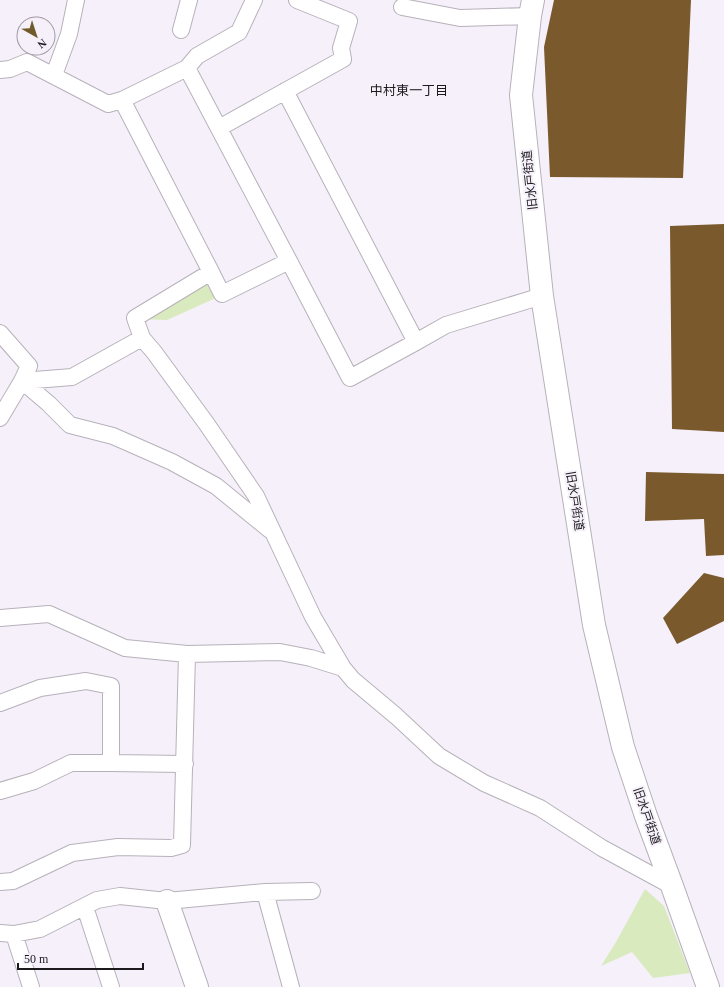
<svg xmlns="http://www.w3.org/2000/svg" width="724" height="987" font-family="'Times New Roman','Noto Sans JP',serif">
<rect width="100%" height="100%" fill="#f6f0fa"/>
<!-- green -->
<path fill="#d9eabe" d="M 209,277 L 218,297 L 167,320 L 140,319 Z
M 645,889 L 664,906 L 690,973 L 653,978 L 632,952 L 601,966 L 616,942 Z"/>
<!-- building -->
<path fill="#7a5a2d" d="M 554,0 L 691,0 L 683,178 L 550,177 L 544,47 Z
M 724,224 L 724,432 L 672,429 L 670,226 Z
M 646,472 L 724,474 L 724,555 L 706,556 L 704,519 L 645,521 Z
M 704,573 L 724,578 L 724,621 L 677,644 L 663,618 Z"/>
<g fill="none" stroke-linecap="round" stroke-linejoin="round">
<!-- street casing -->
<g stroke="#b7b1ba" stroke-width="18">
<path id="street" d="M 402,7 L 460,18 L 530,16
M 181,30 L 189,0
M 187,68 L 289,261 L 350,378 L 416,342 L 446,325 L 542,296
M 0,70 L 10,69 L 27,62 L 108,104 L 122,100 L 187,68 L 197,56 L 239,32 L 254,0
M 54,75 L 69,34 L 76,0
M 285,91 L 416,342
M 122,100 L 211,272
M 219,128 L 343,59 L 341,48 L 349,21 L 297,0
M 0,333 L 29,366 L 22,381 L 0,418
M 142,338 L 154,352 L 206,423 L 256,496 L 313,617 L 343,668 L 353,680 L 396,716 L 439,756 L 484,783 L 540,808 L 602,848 L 672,886
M 22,381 L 72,377 L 142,338 L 135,318 L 211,272 L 222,294 L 289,261
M 22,381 L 49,404 L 70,425 L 113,436 L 172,462 L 216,486 L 270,530
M 0,618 L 49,614 L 125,648 L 187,654 L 182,845 L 171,848 L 118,847 L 72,853 L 13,881 L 0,882
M 187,654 L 280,652 L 311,658 L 343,668
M 0,703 L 40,688 L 86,681 L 111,686 L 111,763
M 0,791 L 34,781 L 71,763 L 111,763 L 185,764
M 265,892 L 312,891
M 85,907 L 111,987
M 0,933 L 14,934 L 40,929 L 97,900 L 120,896 L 167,901 L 265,892 L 291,987
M 14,934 L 31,987"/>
</g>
<!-- secondary casing -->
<g stroke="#b7b1ba" stroke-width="24">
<path id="secondary" d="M 533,0 L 530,16 L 521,95 L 542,296 L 594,625 L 623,747 L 646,816 L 672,886 L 708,987
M 167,901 L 197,987"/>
</g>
<!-- street -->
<use href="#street" stroke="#fff" stroke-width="16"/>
<!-- secondary -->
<use href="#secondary" stroke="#fff" stroke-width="22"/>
</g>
<g text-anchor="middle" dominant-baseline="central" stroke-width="4" stroke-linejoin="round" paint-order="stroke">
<!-- street labels -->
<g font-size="12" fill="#1c1a1d" stroke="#f6f0fa">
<text transform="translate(530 180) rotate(-96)">旧水戸街道</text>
<text transform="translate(575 501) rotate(81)">旧水戸街道</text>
<text transform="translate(647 816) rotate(71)">旧水戸街道</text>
</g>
<!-- neighbourhood labels -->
<g font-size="13" fill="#1c1a1d" stroke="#f6f0fa">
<text x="409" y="90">中村東一丁目</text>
</g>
</g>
<!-- north arrow -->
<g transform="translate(36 36) rotate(141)"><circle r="19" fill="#f6f0fa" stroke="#9f9aa2"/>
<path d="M0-3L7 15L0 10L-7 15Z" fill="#705b2a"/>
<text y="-6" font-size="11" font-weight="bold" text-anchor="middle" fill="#1c1a1d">N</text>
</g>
<!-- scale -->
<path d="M18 963v6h125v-6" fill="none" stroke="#1c1a1d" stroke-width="2"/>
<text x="24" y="963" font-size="12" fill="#1c1a1d" stroke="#f6f0fa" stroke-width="3" paint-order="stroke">50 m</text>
</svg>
